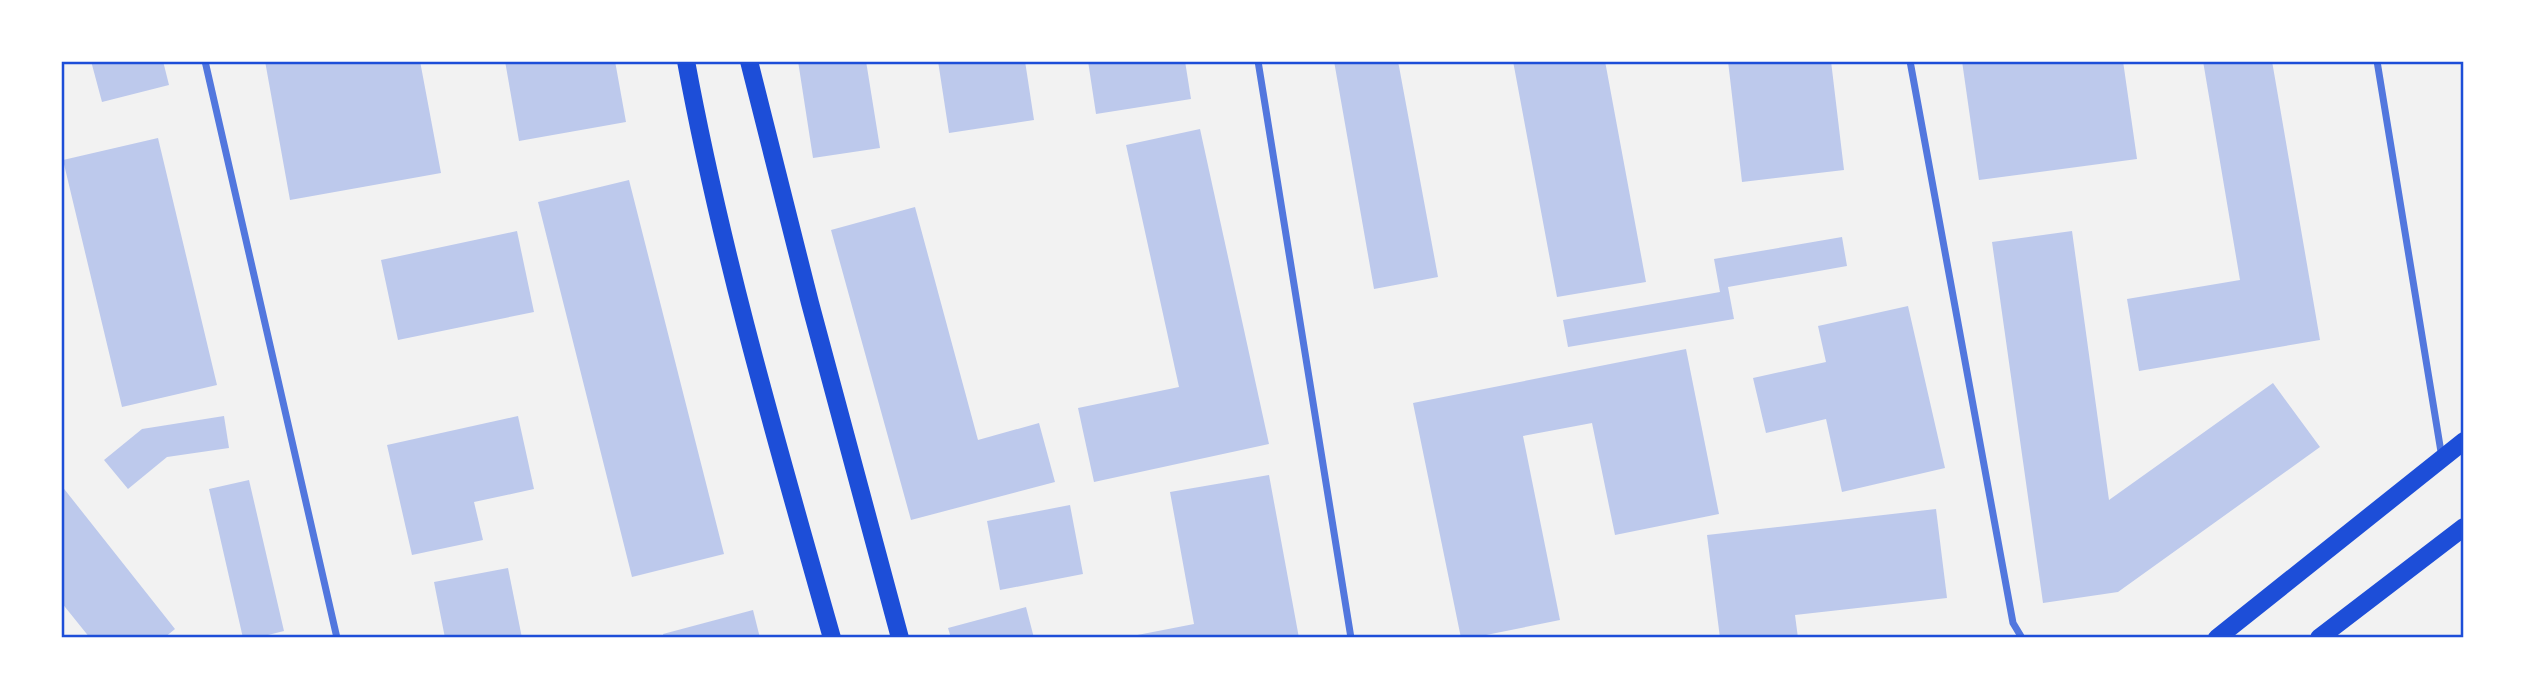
<svg xmlns="http://www.w3.org/2000/svg" width="2525" height="699" font-family="Arial,sans-serif">
<rect width="100%" height="100%" fill="#f2f2f2"/>
<!-- building -->
<path fill="#bdc9ec" d="M 91,61 L 163,61 L 169,85 L 102,102 Z
M 265,61 L 420,61 L 441,173 L 290,200 Z
M 505,61 L 615,61 L 626,122 L 519,141 Z
M 798,61 L 866,61 L 880,148 L 813,158 Z
M 938,61 L 1025,61 L 1034,120 L 949,133 Z
M 1088,61 L 1185,61 L 1191,99 L 1096,114 Z
M 1334,61 L 1398,61 L 1438,277 L 1374,289 Z
M 1513,61 L 1605,61 L 1646,282 L 1557,297 Z
M 1728,61 L 1831,61 L 1844,170 L 1742,182 Z
M 1962,61 L 2123,61 L 2137,159 L 1979,180 Z
M 2203,61 L 2272,61 L 2320,340 L 2139,371 L 2127,299 L 2240,280 Z
M 1200,129 L 1269,444 L 1094,482 L 1078,408 L 1179,387 L 1126,145 Z
M 158,138 L 217,385 L 122,407 L 63,160 Z
M 629,180 L 724,554 L 632,577 L 538,202 Z
M 915,207 L 978,440 L 1039,423 L 1055,482 L 911,520 L 831,230 Z
M 517,231 L 534,312 L 398,340 L 381,260 Z
M 2072,231 L 2109,500 L 2273,383 L 2320,447 L 2118,592 L 2043,603 L 1992,242 Z
M 1842,237 L 1847,266 L 1728,287 L 1734,319 L 1568,347 L 1563,320 L 1720,292 L 1714,259 Z
M 1908,306 L 1945,468 L 1842,492 L 1826,419 L 1766,433 L 1753,378 L 1826,362 L 1818,326 Z
M 1686,349 L 1719,514 L 1615,535 L 1592,423 L 1523,436 L 1560,620 L 1471,638 L 1461,638 L 1413,403 Z
M 224,416 L 229,448 L 167,457 L 128,489 L 104,460 L 142,429 Z
M 518,416 L 534,489 L 474,502 L 483,540 L 412,555 L 387,445 Z
M 1269,475 L 1299,638 L 1122,638 L 1194,624 L 1170,492 Z
M 249,480 L 284,631 L 256,638 L 243,638 L 209,489 Z
M 61,485 L 175,629 L 164,638 L 90,638 L 61,602 Z
M 1070,505 L 1083,574 L 1000,590 L 987,521 Z
M 1936,509 L 1947,598 L 1795,615 L 1798,638 L 1720,638 L 1707,535 Z
M 508,568 L 522,638 L 445,638 L 434,582 Z
M 1026,607 L 1034,638 L 951,638 L 948,628 Z
M 753,610 L 760,638 L 664,638 L 663,634 Z"/>
<g fill="none" stroke-linecap="round" stroke-linejoin="round">
<!-- minor -->
<path stroke="#5277de" stroke-width="7" d="M 205,61 L 337,638
M 1258,61 L 1351,638
M 1910,61 L 2013,623 L 2022,638
M 2377,61 L 2442,458"/>
<!-- primary -->
<path stroke="#1d4ed8" stroke-width="18" d="M 686,61 C 722,256 778,447 832,638
M 749,61 L 810,303 L 900,638
M 2217,638 L 2464,441
M 2319,638 L 2464,527"/>
</g>
<!-- border -->
<rect width="2525" height="699" fill="none" stroke="#ffffff" stroke-width="126"/>
<rect x="63" y="63" width="2399" height="573" fill="none" stroke="#1d4ed8" stroke-width="2.5"/>
</svg>
